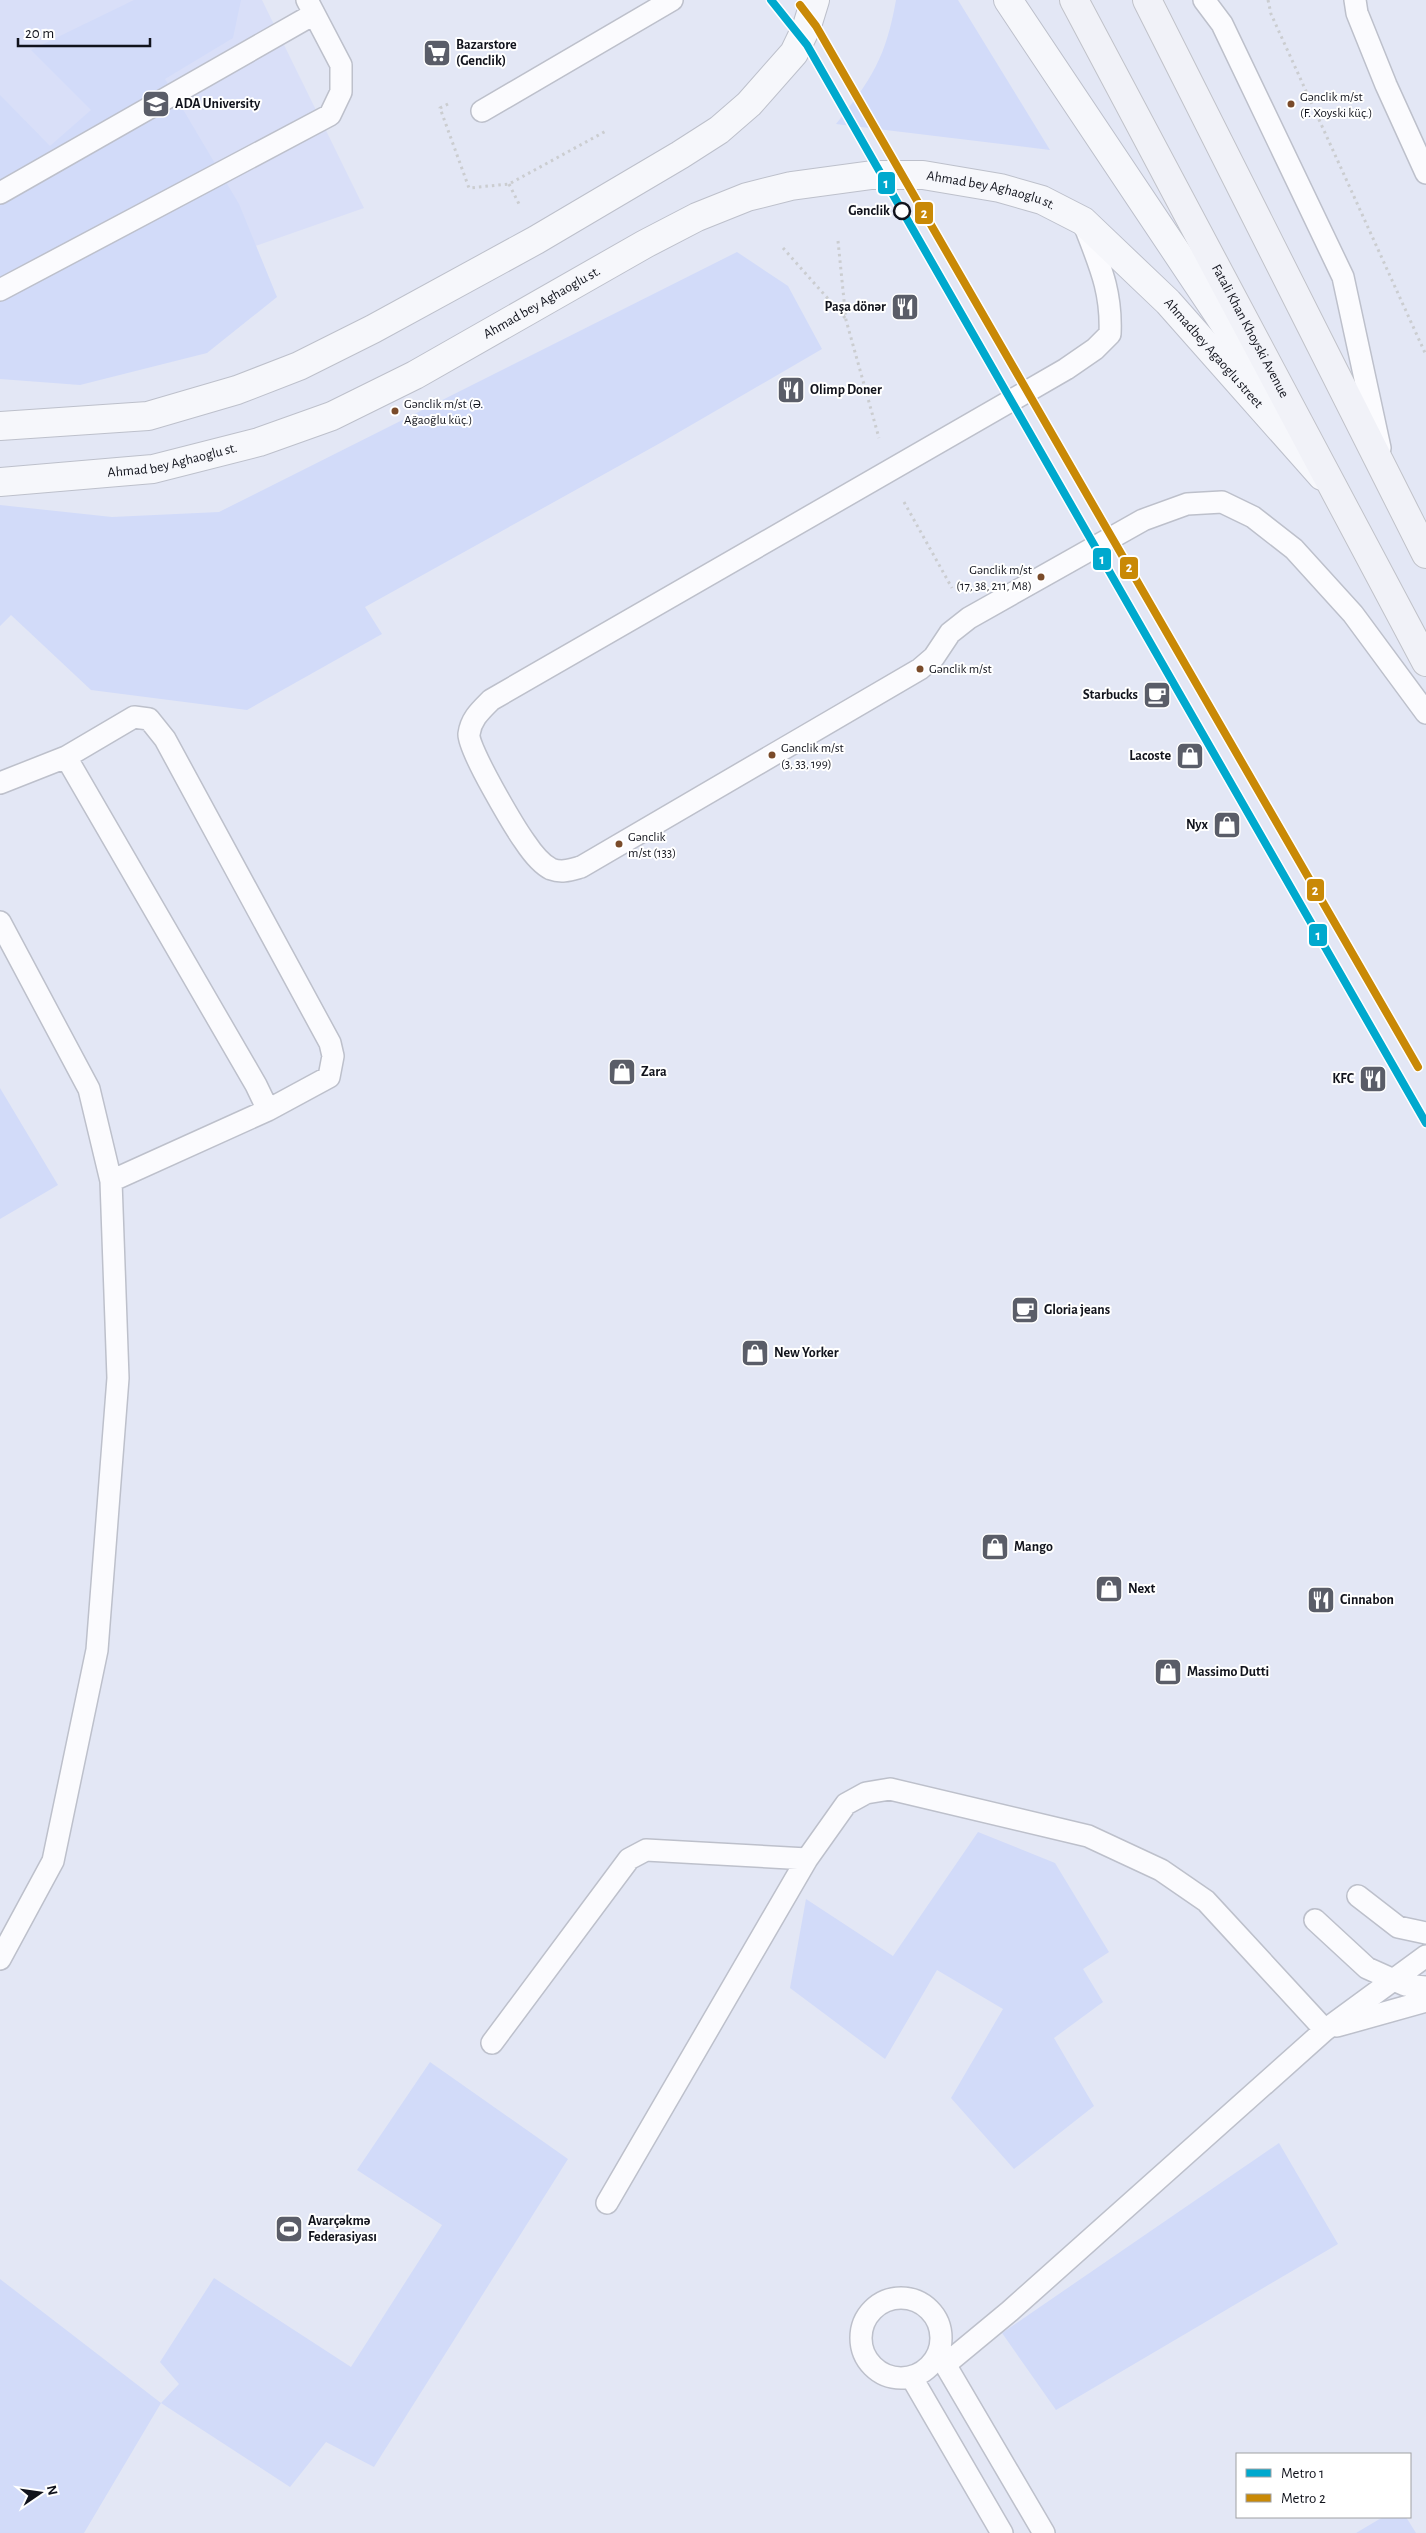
<svg xmlns="http://www.w3.org/2000/svg" width="1426" height="2533" font-family="'Alegreya Sans',sans-serif">
<rect width="100%" height="100%" fill="#e3e7f5"/>
<!-- built -->
<path fill="#d9dff8" d="M 0,0 L 262,0 L 364,208 L 0,335 Z"/>
<!-- green -->
<path fill="#d2dbf9" d="M 134,0 L 241,0 L 233,38 L 165,79 L 239,204 L 277,297 L 207,353 L 80,385 L 0,379 L 0,95 L 50,146 L 91,110 L 31,50 Z
M 896,0 L 958,0 L 1050,150 L 836,124 C 872,79 886,57 896,0 Z
M 737,252 L 788,286 L 822,349 L 662,442 L 365,607 L 382,634 L 247,710 L 91,690 L 11,615 L 0,626 L 0,505 L 112,517 L 219,512 Z
M 0,1088 L 58,1185 L 0,1219 Z
M 978,1832 L 1055,1863 L 1109,1952 L 1083,1969 L 1103,2002 L 1054,2038 L 1094,2106 L 1014,2169 L 951,2098 L 1003,2009 L 937,1970 L 885,2059 L 790,1988 L 806,1899 L 893,1956 Z
M 430,2062 L 568,2159 L 374,2467 L 326,2442 L 290,2487 L 161,2403 L 84,2533 L 0,2533 L 0,2279 L 161,2403 L 179,2384 L 160,2362 L 214,2278 L 351,2367 L 442,2225 L 357,2170 Z
M 1279,2143 L 1338,2244 L 1056,2410 L 1002,2333 Z
M 1383,2517 L 1406,2517 L 1416,2533 L 1356,2533 Z"/>
<g fill="none" stroke-linecap="round" stroke-linejoin="round">
<!-- lane casing -->
<g stroke="#bdc0cb" stroke-width="24">
<path id="lane" d="M 1204,0 L 1222,24 L 1343,277 L 1380,448
M 1355,0 L 1357,13 L 1386,85 L 1426,173
M 482,111 L 672,0
M 0,193 L 314,14
M 1084,224 C 1099,264 1112,290 1110,334 L 1095,349 L 1066,369 L 491,700 C 480,711 471,719 469,734 C 467,748 515,828 525,842 C 531,851 541,864 551,869 C 562,873 570,870 581,867 L 920,669 L 934,657 L 950,633 L 969,618 L 1143,520 L 1187,504 L 1222,502 L 1253,517 L 1294,549 L 1353,614 L 1426,713
M 0,290 L 330,115 L 341,92 L 341,65 L 307,0
M 66,757 L 134,717 L 149,719 L 165,739 L 330,1043 L 333,1056 L 329,1077 L 268,1110
M 0,783 L 66,757 L 256,1085 L 268,1110 L 111,1181
M 0,922 L 89,1089 L 111,1181 L 118,1378 L 97,1650 L 53,1861 L 0,1959
M 1358,1896 L 1398,1927 L 1426,1933
M 1315,1920 L 1367,1968 L 1405,1985 L 1426,1987
M 1337,2026 L 1426,2001
M 492,2043 L 629,1859 L 646,1850 L 807,1859 L 846,1804 L 866,1793 L 890,1789 L 1088,1836 L 1161,1870 L 1206,1901 L 1325,2030
M 607,2203 L 807,1859
M861 2338a40 40 0 1 1 80 0a40 40 0 1 1-80 0Z
M 939,2354 L 1044,2533
M 946,2364 L 1010,2311 L 1325,2030 L 1426,1956
M 912,2378 L 1002,2533"/>
</g>
<!-- secondary casing -->
<g stroke="#bdc0cb" stroke-width="30">
<g id="secondary">
<path d="M 1008,0 L 1278,404"/>
<path d="M 0,426 L 148,416 L 237,390 L 299,366 L 373,329 L 536,240 L 680,155 L 719,130 L 749,104 L 794,53 L 807,26 L 815,0"/>
<path id="s1" d="M 0,482 L 153,469 L 259,442 L 332,416 L 415,375 L 645,244 L 697,217 L 747,197 L 791,186 L 872,175 L 923,175 L 1000,188 L 1042,200 L 1083,221 L 1168,302 L 1322,476"/>
</g>
</g>
<!-- primary casing -->
<g stroke="#c0c2c9" stroke-width="30">
<g id="primary">
<path id="s2" d="M 1074,0 L 1426,662"/>
<path d="M 1147,0 L 1426,554"/>
</g>
</g>
<!-- path -->
<path stroke="#cbcdd0" stroke-width="3" stroke-dasharray="2.5 4" stroke-linecap="butt" d="M 1268,0 L 1271,14 L 1426,355
M 448,104 L 440,108 L 469,188 L 509,184 L 606,131
M 509,184 L 520,206
M 838,241 L 846,320 L 879,438
M 783,248 L 846,319
M 904,502 L 952,588"/>
<!-- lane -->
<use href="#lane" stroke="#fbfbfe" stroke-width="21"/>
<!-- secondary -->
<use href="#secondary" stroke="#f6f7fb" stroke-width="28"/>
<!-- primary -->
<use href="#primary" stroke="#f1f2f8" stroke-width="28"/>
<!-- metro-1 casing -->
<g stroke="#fff" stroke-width="11">
<path id="metro-1" d="M 771,0 L 807,45 L 1426,1123"/>
</g>
<!-- metro-2 casing -->
<g stroke="#fff" stroke-width="11">
<path id="metro-2" d="M 800,5 L 816,26 L 1418,1067"/>
</g>
<!-- metro-1 -->
<use href="#metro-1" stroke="#00a9ce" stroke-width="8"/>
<!-- metro-2 -->
<use href="#metro-2" stroke="#c98906" stroke-width="8"/>
</g>
<!-- icons -->
<defs>
<g id="supermarket-square" transform="scale(1.4375)"><rect x="-9" y="-9" width="18" height="18" rx="4" fill="#5a5d68" stroke="#fff"/><path d="M-6-5.5h2.5l.6 2H6L4.5 2H-2.5L-4.4-4H-6ZM-1.5 3.2a1.3 1.3 0 1 0 .1 0ZM3 3.2a1.3 1.3 0 1 0 .1 0Z" fill="#fff"/></g>
<g id="university-square" transform="scale(1.4375)"><rect x="-9" y="-9" width="18" height="18" rx="4" fill="#5a5d68" stroke="#fff"/><path d="M0-5L7-2L0 1L-7-2ZM-4 1L0 2.5L4 1V4Q0 6-4 4Z" fill="#fff"/></g>
<g id="restaurant-square" transform="scale(1.4375)"><rect x="-9" y="-9" width="18" height="18" rx="4" fill="#5a5d68" stroke="#fff"/><path d="M-5-6h1v4h1v-4h1v4h1v-4h1v5L-1.5 .5V6h-2V.5L-5-1ZM5-6V6H3V1.5H1.5Q1.5-4 5-6Z" fill="#fff"/></g>
<g id="cafe-square" transform="scale(1.4375)"><rect x="-9" y="-9" width="18" height="18" rx="4" fill="#5a5d68" stroke="#fff"/><path d="M-5.5-4.5H6V0H3Q3 3.5 0 3.5H-2.5Q-5.5 3.5-5.5 0ZM3-3.2v2h1.7v-2ZM-6 4.5H4V6H-6Z" fill="#fff"/></g>
<g id="shop-square" transform="scale(1.4375)"><rect x="-9" y="-9" width="18" height="18" rx="4" fill="#5a5d68" stroke="#fff"/><path d="M-5-2.5h2.3a2.7 3.5 0 0 1 5.4 0H5L5.5 6h-11ZM-1.5-2.5h3a1.5 2.3 0 0 0-3 0Z" fill="#fff"/></g>
<g id="stadium-square" transform="scale(1.4375)"><rect x="-9" y="-9" width="18" height="18" rx="4" fill="#5a5d68" stroke="#fff"/><path d="M0-5a6.5 5 0 1 0 0 10a6.5 5 0 1 0 0-10ZM-3.5-1.8h7v3.6h-7Z" fill="#fff"/></g>
</defs>
<g fill-rule="evenodd">
<use href="#supermarket-square" x="437" y="53"/>
<use href="#university-square" x="156" y="104"/>
<use href="#restaurant-square" x="905" y="307"/>
<use href="#restaurant-square" x="791" y="390"/>
<use href="#cafe-square" x="1157" y="695"/>
<use href="#shop-square" x="1190" y="756"/>
<use href="#shop-square" x="1227" y="825"/>
<use href="#shop-square" x="622" y="1072"/>
<use href="#restaurant-square" x="1373" y="1079"/>
<use href="#cafe-square" x="1025" y="1310"/>
<use href="#shop-square" x="755" y="1353"/>
<use href="#shop-square" x="995" y="1547"/>
<use href="#shop-square" x="1109" y="1589"/>
<use href="#restaurant-square" x="1321" y="1600"/>
<use href="#shop-square" x="1168" y="1672"/>
<use href="#stadium-square" x="289" y="2229"/>
</g>
<!-- markers -->
<g fill="#7a4b2a" stroke="#fff" stroke-width="2">
<circle cx="1291" cy="104" r="4.5"/>
<circle cx="395" cy="411" r="4.5"/>
<circle cx="1041" cy="577" r="4.5"/>
<circle cx="920" cy="669" r="4.5"/>
<circle cx="772" cy="755" r="4.5"/>
<circle cx="619" cy="844" r="4.5"/>
</g>
<circle fill="#fff" stroke="#11131c" stroke-width="2.5" cx="902" cy="211" r="8"/>
<g text-anchor="middle" dominant-baseline="central" stroke-width="4" stroke-linejoin="round" paint-order="stroke">
<!-- bus labels -->
<g font-size="13" fill="#11131c" stroke="#fff" text-anchor="start">
<text x="1300" y="97">Gənclik m/st<tspan x="1300" dy="16">(F. Xoyski küç.)</tspan></text>
<text x="404" y="404">Gənclik m/st (Ə.<tspan x="404" dy="16">Ağaoğlu küç.)</tspan></text>
<text x="1032" y="570" text-anchor="end">Gənclik m/st<tspan x="1032" dy="16">(17, 38, 211, M8)</tspan></text>
<text x="929" y="669">Gənclik m/st</text>
<text x="781" y="748">Gənclik m/st<tspan x="781" dy="16">(3, 33, 199)</tspan></text>
<text x="628" y="837">Gənclik<tspan x="628" dy="16">m/st (133)</tspan></text>
</g>
<!-- poi labels -->
<g font-size="14" font-weight="bold" fill="#11131c" stroke="#fff" text-anchor="start">
<text x="456" y="45">Bazarstore<tspan x="456" dy="16">(Genclik)</tspan></text>
<text x="175" y="104">ADA University</text>
<text x="886" y="307" text-anchor="end">Paşa dönər</text>
<text x="810" y="390">Olimp Doner</text>
<text x="1138" y="695" text-anchor="end">Starbucks</text>
<text x="1171" y="756" text-anchor="end">Lacoste</text>
<text x="1208" y="825" text-anchor="end">Nyx</text>
<text x="641" y="1072">Zara</text>
<text x="1354" y="1079" text-anchor="end">KFC</text>
<text x="1044" y="1310">Gloria jeans</text>
<text x="774" y="1353">New Yorker</text>
<text x="1014" y="1547">Mango</text>
<text x="1128" y="1589">Next</text>
<text x="1340" y="1600">Cinnabon</text>
<text x="1187" y="1672">Massimo Dutti</text>
<text x="308" y="2221">Avarçəkmə<tspan x="308" dy="16">Federasiyası</tspan></text>
</g>
<!-- street labels -->
<g font-size="14" fill="#11131c" stroke="#fff">
<text stroke="none"><textPath href="#s1" startOffset="1058">Ahmad bey Aghaoglu st.</textPath></text>
<text stroke="none"><textPath href="#s1" startOffset="579">Ahmad bey Aghaoglu st.</textPath></text>
<text stroke="none"><textPath href="#s2" startOffset="375">Fatali Khan Khoyski Avenue</textPath></text>
<text stroke="none"><textPath href="#s1" startOffset="1342">Ahmadbey Agaoglu street</textPath></text>
<text stroke="none"><textPath href="#s1" startOffset="174">Ahmad bey Aghaoglu st.</textPath></text>
</g>
<!-- stop labels -->
<g font-size="14" font-weight="bold" fill="#11131c" stroke="#fff" text-anchor="end">
<text x="890" y="211">Gənclik</text>
</g>
</g>
<g stroke="#fff" stroke-width="2">
<rect x="877" y="171" width="19" height="24" rx="5" fill="#00a9ce"/>
<rect x="914" y="201" width="20" height="24" rx="5" fill="#c98906"/>
<rect x="1092" y="547" width="20" height="24" rx="5" fill="#00a9ce"/>
<rect x="1119" y="556" width="20" height="24" rx="5" fill="#c98906"/>
<rect x="1306" y="878" width="19" height="24" rx="5" fill="#c98906"/>
<rect x="1308" y="923" width="20" height="24" rx="5" fill="#00a9ce"/>
</g>
<g font-size="14" text-anchor="middle" font-weight="bold" fill="#fff">
<text x="886" y="188">1</text>
<text x="924" y="218">2</text>
<text x="1102" y="564">1</text>
<text x="1129" y="572">2</text>
<text x="1315" y="895">2</text>
<text x="1318" y="940">1</text>
</g>
<!-- legend -->
<rect x="1236" y="2453" width="175" height="65" fill="#ffffff" stroke="#a0a1a4"/>
<rect x="1246" y="2469" width="25" height="8" fill="#00a9ce" stroke="#a0a1a4"/>
<text x="1281" y="2478" font-size="15" fill="#11131c">Metro 1</text>
<rect x="1246" y="2494" width="25" height="8" fill="#c98906" stroke="#a0a1a4"/>
<text x="1281" y="2503" font-size="15" fill="#11131c">Metro 2</text>
<!-- north arrow -->
<g transform="translate(40 2493) rotate(77)" stroke="#ffffff" stroke-width="4" paint-order="stroke">
<path d="M0-4L9 19L0 12L-9 19Z" fill="#11131c"/>
<text y="-8" font-size="14" font-weight="bold" text-anchor="middle" fill="#11131c">N</text>
</g>
<!-- scale -->
<path d="M18 38v8h132v-8" fill="none" stroke="#11131c" stroke-width="2.5"/>
<text x="25" y="38" font-size="15" fill="#11131c" stroke="#ffffff" stroke-width="4" paint-order="stroke">20 m</text>
</svg>
